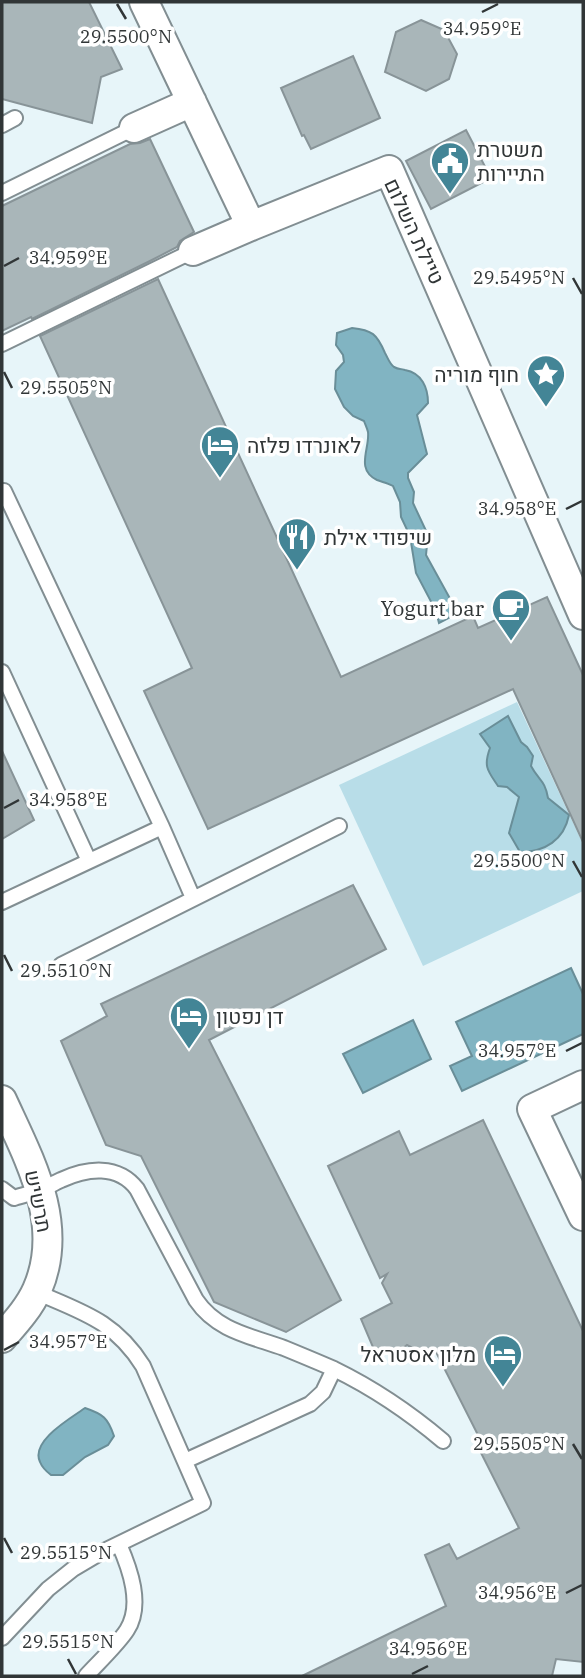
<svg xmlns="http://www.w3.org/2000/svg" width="585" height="1678" font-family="'IBM Plex Serif',Heebo,serif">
<rect width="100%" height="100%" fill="#e7f5f9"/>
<!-- green -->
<path fill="#b8dde8" d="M 517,702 L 583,844 L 583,891 L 423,966 L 339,785 Z"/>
<!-- water -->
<path fill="#81b4c2" stroke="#698e98" stroke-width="2" d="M 352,328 C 372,330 377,334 385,353 C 388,358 389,363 394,367 C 400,370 399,368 405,370 C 422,373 428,388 428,403 L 417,415 L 427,454 L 408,473 L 408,478 L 414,492 L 413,503 L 428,535 L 426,555 L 458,613 L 439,623 L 436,611 L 416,573 L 410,536 L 401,517 L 400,502 L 393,486 C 388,483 382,482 377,480 C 355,469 370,449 368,432 C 367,428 365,424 364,421 L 353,416 L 344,407 L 335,389 L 336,371 L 344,362 L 343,355 L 336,345 L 337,333 Z
M 508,716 L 521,742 L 527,747 L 533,756 L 531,766 C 539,781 545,780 548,798 L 569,815 C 564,840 545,852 520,852 L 509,833 L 519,797 L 507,787 L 498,786 C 488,771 483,767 490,748 L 480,734 Z
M 571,968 L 583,994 L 583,1034 L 462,1091 L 450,1066 L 472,1056 L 456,1022 Z
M 413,1020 L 431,1059 L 363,1093 L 343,1054 Z
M 85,1408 C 103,1414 108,1418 114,1436 L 108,1445 L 85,1457 L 63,1475 L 51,1475 C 47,1472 42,1467 40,1462 C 30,1441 71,1418 85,1408 Z"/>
<!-- building -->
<path fill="#a9b6b9" stroke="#889498" stroke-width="2" d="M 2,2 L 89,2 L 122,69 L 101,77 L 92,123 L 2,99 Z
M 421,20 L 444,30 L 457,54 L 449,79 L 426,91 L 385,72 L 396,32 Z
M 353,56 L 380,118 L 311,149 L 304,135 L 302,136 L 281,88 Z
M 466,130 L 491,178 L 431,209 L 406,161 Z
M 150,139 L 194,232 L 180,241 L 177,247 L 150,261 L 32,319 L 31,317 L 2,331 L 2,206 L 130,144 L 140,143 Z
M 158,279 L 341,677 L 473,616 L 478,628 L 547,597 L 583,675 L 583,842 L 513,689 L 208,829 L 144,691 L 192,668 L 40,336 Z
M 2,751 L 34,820 L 2,839 Z
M 353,885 L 386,949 L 209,1040 L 341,1300 L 286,1332 L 214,1302 L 141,1156 L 106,1145 L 61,1041 L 107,1016 L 101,1004 Z
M 483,1120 L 583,1331 L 583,1662 L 556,1659 L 552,1676 L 302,1676 L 446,1606 L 425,1555 L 449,1544 L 457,1559 L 519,1528 L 474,1439 L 479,1437 L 434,1348 L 422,1353 L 407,1345 L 397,1353 L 384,1354 L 375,1352 L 361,1319 L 392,1303 L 382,1283 L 387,1274 L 380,1278 L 328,1166 L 399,1131 L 410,1155 Z"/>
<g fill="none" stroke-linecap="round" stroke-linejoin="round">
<!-- lane casing -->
<g stroke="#828e92" stroke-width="18">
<path id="lane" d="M 2,125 L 15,118
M 2,193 L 134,128
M 2,344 L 193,251
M 2,492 L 4,491 L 162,827 L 193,898
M 2,672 L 89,861
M 2,902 L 162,827
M 61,965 L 339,826
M 2,1189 L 14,1198 C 23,1195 32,1193 41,1190 C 48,1187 54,1183 61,1180 C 87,1168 118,1164 137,1189 L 196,1300 C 217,1331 251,1336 284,1348 C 301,1355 318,1362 334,1369 C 373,1388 410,1413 443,1441
M 185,1461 L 310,1404 L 323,1392 L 334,1369
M 2,1638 L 48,1589 L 73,1569 L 100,1553 L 203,1503 L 143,1366 C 115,1321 82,1312 36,1292
M 86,1676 C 98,1663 118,1644 127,1630 C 143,1605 130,1569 119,1544"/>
</g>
<!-- street casing -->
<g stroke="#828e92" stroke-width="32">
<path id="street" d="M 144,2 L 251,226 L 389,170 L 583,615
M 134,128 L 192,102
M 193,251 L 251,226
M 583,1085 L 532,1109 L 583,1216
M 2,1100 C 29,1159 66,1224 37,1290 C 29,1308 15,1323 2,1338"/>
</g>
<!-- lane -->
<use href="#lane" stroke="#fff" stroke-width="14"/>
<!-- street -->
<use href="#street" stroke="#fff" stroke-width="28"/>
</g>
<!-- ticks -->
<path fill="none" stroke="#313637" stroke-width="2.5" d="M 117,4 L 126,19M 482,12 L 498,4M 4,266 L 19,258M 573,278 L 582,294M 4,372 L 12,388M 566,509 L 582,501M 4,808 L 19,800M 573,861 L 582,877M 4,955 L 12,971M 566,1051 L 582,1043M 4,1350 L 19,1342M 573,1444 L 582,1459M 4,1538 L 12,1553M 566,1593 L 582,1585M 68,1659 L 76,1674M 412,1674 L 428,1666"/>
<!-- icons -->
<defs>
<g id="civic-pin" transform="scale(2.0125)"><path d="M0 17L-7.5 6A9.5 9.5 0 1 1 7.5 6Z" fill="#438596" stroke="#fff"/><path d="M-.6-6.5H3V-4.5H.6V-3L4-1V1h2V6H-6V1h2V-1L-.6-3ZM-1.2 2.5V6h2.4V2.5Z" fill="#fff"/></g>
<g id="sight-pin" transform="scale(2.0125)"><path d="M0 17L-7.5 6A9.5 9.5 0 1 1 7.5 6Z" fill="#438596" stroke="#fff"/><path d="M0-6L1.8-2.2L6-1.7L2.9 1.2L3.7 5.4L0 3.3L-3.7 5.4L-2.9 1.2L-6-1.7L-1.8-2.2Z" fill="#fff"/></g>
<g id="hotel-pin" transform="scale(2.0125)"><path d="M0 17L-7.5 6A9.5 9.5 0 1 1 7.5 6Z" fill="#438596" stroke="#fff"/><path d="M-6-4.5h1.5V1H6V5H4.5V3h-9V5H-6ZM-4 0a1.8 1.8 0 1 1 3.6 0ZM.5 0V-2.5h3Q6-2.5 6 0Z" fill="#fff"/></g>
<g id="restaurant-pin" transform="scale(2.0125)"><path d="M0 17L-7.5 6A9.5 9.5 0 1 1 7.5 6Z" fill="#438596" stroke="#fff"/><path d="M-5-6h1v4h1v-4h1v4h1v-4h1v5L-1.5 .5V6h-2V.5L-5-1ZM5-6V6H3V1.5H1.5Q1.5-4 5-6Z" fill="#fff"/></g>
<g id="cafe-pin" transform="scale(2.0125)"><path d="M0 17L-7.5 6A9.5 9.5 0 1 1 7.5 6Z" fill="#438596" stroke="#fff"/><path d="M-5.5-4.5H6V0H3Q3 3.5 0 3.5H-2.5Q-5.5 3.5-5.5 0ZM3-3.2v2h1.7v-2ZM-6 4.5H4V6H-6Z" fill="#fff"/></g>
</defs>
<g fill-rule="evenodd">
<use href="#civic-pin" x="450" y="161"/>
<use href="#sight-pin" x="546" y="374"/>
<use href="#hotel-pin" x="220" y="445"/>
<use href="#restaurant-pin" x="297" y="537"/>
<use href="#cafe-pin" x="511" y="608"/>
<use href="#hotel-pin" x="189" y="1016"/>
<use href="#hotel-pin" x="503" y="1354"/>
</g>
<g text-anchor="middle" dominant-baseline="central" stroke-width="7" stroke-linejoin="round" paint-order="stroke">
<!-- poi labels -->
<g font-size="21" fill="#313637" stroke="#fff" text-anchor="start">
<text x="477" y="149">משטרת<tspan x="477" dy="24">התיירות</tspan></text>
<text x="519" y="374" text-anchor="end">חוף מוריה</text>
<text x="247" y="445">לאונרדו פלזה</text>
<text x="324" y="537">שיפודי אילת</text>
<text x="484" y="608" text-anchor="end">Yogurt bar</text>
<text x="216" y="1016">דן נפטון</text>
<text x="476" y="1354" text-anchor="end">מלון אסטראל</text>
</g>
<!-- street labels -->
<g font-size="21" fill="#313637" stroke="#fff">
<text transform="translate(415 231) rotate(65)">טיילת השלום</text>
<text transform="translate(39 1201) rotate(78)">תרשיש</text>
</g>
</g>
<g font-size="18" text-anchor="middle" fill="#313637" stroke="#fff" stroke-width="7" stroke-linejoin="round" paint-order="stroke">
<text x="482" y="35">34.959°E</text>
<text x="126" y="43">29.5500°N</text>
<text x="68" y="264">34.959°E</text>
<text x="519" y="284">29.5495°N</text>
<text x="66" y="394">29.5505°N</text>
<text x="517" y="515">34.958°E</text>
<text x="68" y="806">34.958°E</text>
<text x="519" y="867">29.5500°N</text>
<text x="66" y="977">29.5510°N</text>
<text x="517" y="1057">34.957°E</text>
<text x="68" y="1348">34.957°E</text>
<text x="519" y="1450">29.5505°N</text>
<text x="66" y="1559">29.5515°N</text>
<text x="517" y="1599">34.956°E</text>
<text x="68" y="1648">29.5515°N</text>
<text x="428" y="1655">34.956°E</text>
</g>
<!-- border -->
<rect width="585" height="1678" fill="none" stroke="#313637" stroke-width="7"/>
</svg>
